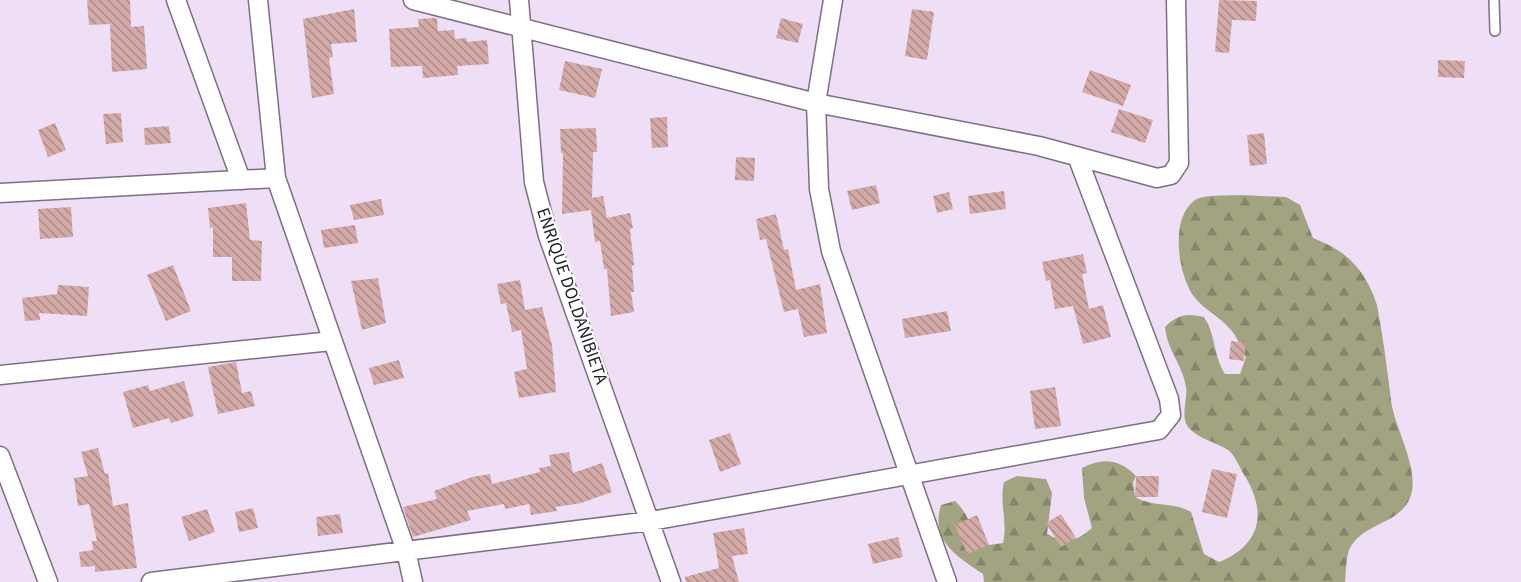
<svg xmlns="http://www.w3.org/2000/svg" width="1521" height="582" font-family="'Source Sans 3',sans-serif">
<defs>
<pattern id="forest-firs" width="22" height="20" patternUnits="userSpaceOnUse" patternTransform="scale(1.5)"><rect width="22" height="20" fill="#a2a481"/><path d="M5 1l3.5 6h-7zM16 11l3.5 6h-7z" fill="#84856a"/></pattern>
<pattern id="building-back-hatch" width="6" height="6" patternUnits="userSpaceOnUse" patternTransform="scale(1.5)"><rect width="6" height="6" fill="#d3aaa7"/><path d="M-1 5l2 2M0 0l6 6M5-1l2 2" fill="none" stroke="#ab8a88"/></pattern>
</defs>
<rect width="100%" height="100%" fill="#efdff6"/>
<!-- forest -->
<path fill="url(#forest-firs)" d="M 1240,195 L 1286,197 L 1300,205 L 1313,238 C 1347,251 1365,269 1377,305 C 1383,337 1387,368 1391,400 C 1394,429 1424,474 1408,502 C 1395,525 1361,524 1349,550 C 1346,559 1346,572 1345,582 L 984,582 L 983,574 C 957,557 930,540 941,505 L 955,501 C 972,517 968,531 989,545 L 1003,543 C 1008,522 999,503 1004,482 L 1017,476 L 1046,479 L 1052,493 L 1047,534 C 1065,544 1076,542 1092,528 L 1084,498 L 1082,468 C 1103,457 1120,459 1136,476 L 1133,482 L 1135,497 C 1155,508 1172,501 1191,512 L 1204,554 L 1219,562 C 1263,544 1267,510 1243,473 C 1239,466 1234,454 1228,450 C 1216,442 1198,439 1188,427 C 1180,416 1188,399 1186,387 C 1182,363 1168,353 1165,327 C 1178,314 1187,313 1204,317 C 1216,335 1213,355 1225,374 L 1240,374 L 1246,357 C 1241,348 1237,336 1230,329 C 1220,317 1205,310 1195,298 C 1178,277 1169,218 1195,200 C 1205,194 1228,196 1240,195 Z"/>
<!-- building -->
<path fill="url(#building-back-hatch)" d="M 87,0 L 130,0 L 131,27 L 144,26 L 147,69 L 112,72 L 110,24 L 89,25 Z
M 1219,0 L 1257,1 L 1256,21 L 1232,20 L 1229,53 L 1215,52 Z
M 354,9 L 357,42 L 331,44 L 333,57 L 329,58 L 334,94 L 312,98 L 303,19 Z
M 912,9 L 934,12 L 927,60 L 905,56 Z
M 437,18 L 438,31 L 454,30 L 455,39 L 466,38 L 467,42 L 487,40 L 489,64 L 457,66 L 458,75 L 423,78 L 422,66 L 391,67 L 389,29 L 419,27 L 418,19 Z
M 781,18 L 803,24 L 798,43 L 776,38 Z
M 1438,60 L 1465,61 L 1464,78 L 1438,77 Z
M 565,61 L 602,69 L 595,98 L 559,90 Z
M 1090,70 L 1131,85 L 1123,106 L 1082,92 Z
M 1119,109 L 1153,120 L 1145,143 L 1111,132 Z
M 121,113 L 123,142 L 106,144 L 103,114 Z
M 667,117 L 668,147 L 652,148 L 650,118 Z
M 55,123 L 66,150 L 48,157 L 38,130 Z
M 169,126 L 171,143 L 145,145 L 144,128 Z
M 596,128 L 597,152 L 593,152 L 592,198 L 603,196 L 607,218 L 630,213 L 633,228 L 630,229 L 634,265 L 632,266 L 634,292 L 631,292 L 634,312 L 611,316 L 607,269 L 604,269 L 600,241 L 595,242 L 591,210 L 562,214 L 563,153 L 561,153 L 560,129 Z
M 1264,133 L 1267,164 L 1250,166 L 1247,135 Z
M 736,157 L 755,158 L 754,181 L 735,180 Z
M 876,185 L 880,203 L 852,210 L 847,191 Z
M 1004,191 L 1006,209 L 970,214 L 968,196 Z
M 949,192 L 953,209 L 937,213 L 933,196 Z
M 381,199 L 384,215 L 354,220 L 350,205 Z
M 246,203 L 250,240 L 262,241 L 261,281 L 232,281 L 232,257 L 213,257 L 213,227 L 210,228 L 208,208 Z
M 71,207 L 73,237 L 40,239 L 38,209 Z
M 776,214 L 784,250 L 788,249 L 796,290 L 820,284 L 827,333 L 804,337 L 798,309 L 784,312 L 766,239 L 760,240 L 756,219 Z
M 355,225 L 358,243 L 324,248 L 321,230 Z
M 1083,254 L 1087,273 L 1082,274 L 1089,309 L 1103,305 L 1111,337 L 1083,344 L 1073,306 L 1055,309 L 1050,280 L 1046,281 L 1042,262 Z
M 173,265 L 191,311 L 166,321 L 147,275 Z
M 378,278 L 386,323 L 362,330 L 351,281 Z
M 520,280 L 525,310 L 542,307 L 552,345 L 556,392 L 519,398 L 514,372 L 527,369 L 521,330 L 512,332 L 506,303 L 501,304 L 497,284 Z
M 58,285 L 89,287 L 87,316 L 39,313 L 40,320 L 25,321 L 22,298 L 57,294 Z
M 947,311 L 951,331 L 905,338 L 902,319 Z
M 1231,341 L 1246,343 L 1244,361 L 1229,359 Z
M 399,360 L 404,378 L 374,385 L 369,368 Z
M 236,362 L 242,393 L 251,391 L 255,406 L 218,414 L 208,367 Z
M 184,381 L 194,416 L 171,423 L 169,418 L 133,428 L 123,392 L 148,385 L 150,391 Z
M 1055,387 L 1061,426 L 1035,429 L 1030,391 Z
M 730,433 L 741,464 L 720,472 L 709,440 Z
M 98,448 L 105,474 L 108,473 L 113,506 L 128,503 L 137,568 L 95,572 L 95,566 L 81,567 L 79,552 L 93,550 L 92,541 L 97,541 L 89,504 L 78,506 L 74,478 L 88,476 L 81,452 Z
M 569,452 L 573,473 L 602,463 L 612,492 L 581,503 L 556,507 L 557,511 L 531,515 L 529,504 L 505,509 L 504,504 L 467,511 L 471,520 L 413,537 L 403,507 L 437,499 L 434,491 L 472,477 L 490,474 L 492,484 L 540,472 L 539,468 L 551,466 L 549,455 Z
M 1212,469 L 1237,474 L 1227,518 L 1202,512 Z
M 1136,476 L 1159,476 L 1158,497 L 1135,497 Z
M 253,508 L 258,528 L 239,532 L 235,512 Z
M 207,509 L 215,532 L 189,541 L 181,517 Z
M 340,514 L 343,533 L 318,536 L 316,517 Z
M 1061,514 L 1076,538 L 1061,547 L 1046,523 Z
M 977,515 L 989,545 L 967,554 L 955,525 Z
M 744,528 L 748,554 L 732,556 L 739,582 L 686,582 L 685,577 L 719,568 L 713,533 Z
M 898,537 L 903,557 L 873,564 L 868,544 Z"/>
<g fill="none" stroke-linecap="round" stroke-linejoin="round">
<!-- service casing -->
<g stroke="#7d6f83" stroke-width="12">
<path id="service" d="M 1494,0 L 1495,31"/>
</g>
<!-- minor casing -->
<g stroke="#7d6f83" stroke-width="21">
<path id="minor" d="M 176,0 L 241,180
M 258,0 L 276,178 L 406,551 L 413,582
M 413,0 L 816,103 L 1039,146 L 1157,178 L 1171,175 L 1179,163 L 1176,0
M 519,0 L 534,182 L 548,236 L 671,582
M 833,0 L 816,103 L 819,189 L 831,251 L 947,582
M 0,193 L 276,178
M 0,375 L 332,341
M 0,456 L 48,582
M 151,582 L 651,521 L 1159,430 L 1171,415 L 1169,399 L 1077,156"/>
</g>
<!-- service -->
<use href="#service" stroke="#fff" stroke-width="9"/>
<!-- minor -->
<use href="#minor" stroke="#fff" stroke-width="18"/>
</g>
<g text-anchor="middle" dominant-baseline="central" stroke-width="4.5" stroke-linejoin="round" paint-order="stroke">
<!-- street labels -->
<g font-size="18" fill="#252028" stroke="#fff">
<text transform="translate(572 296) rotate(71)">ENRIQUE DOLDANIBIETA</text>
</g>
</g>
</svg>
